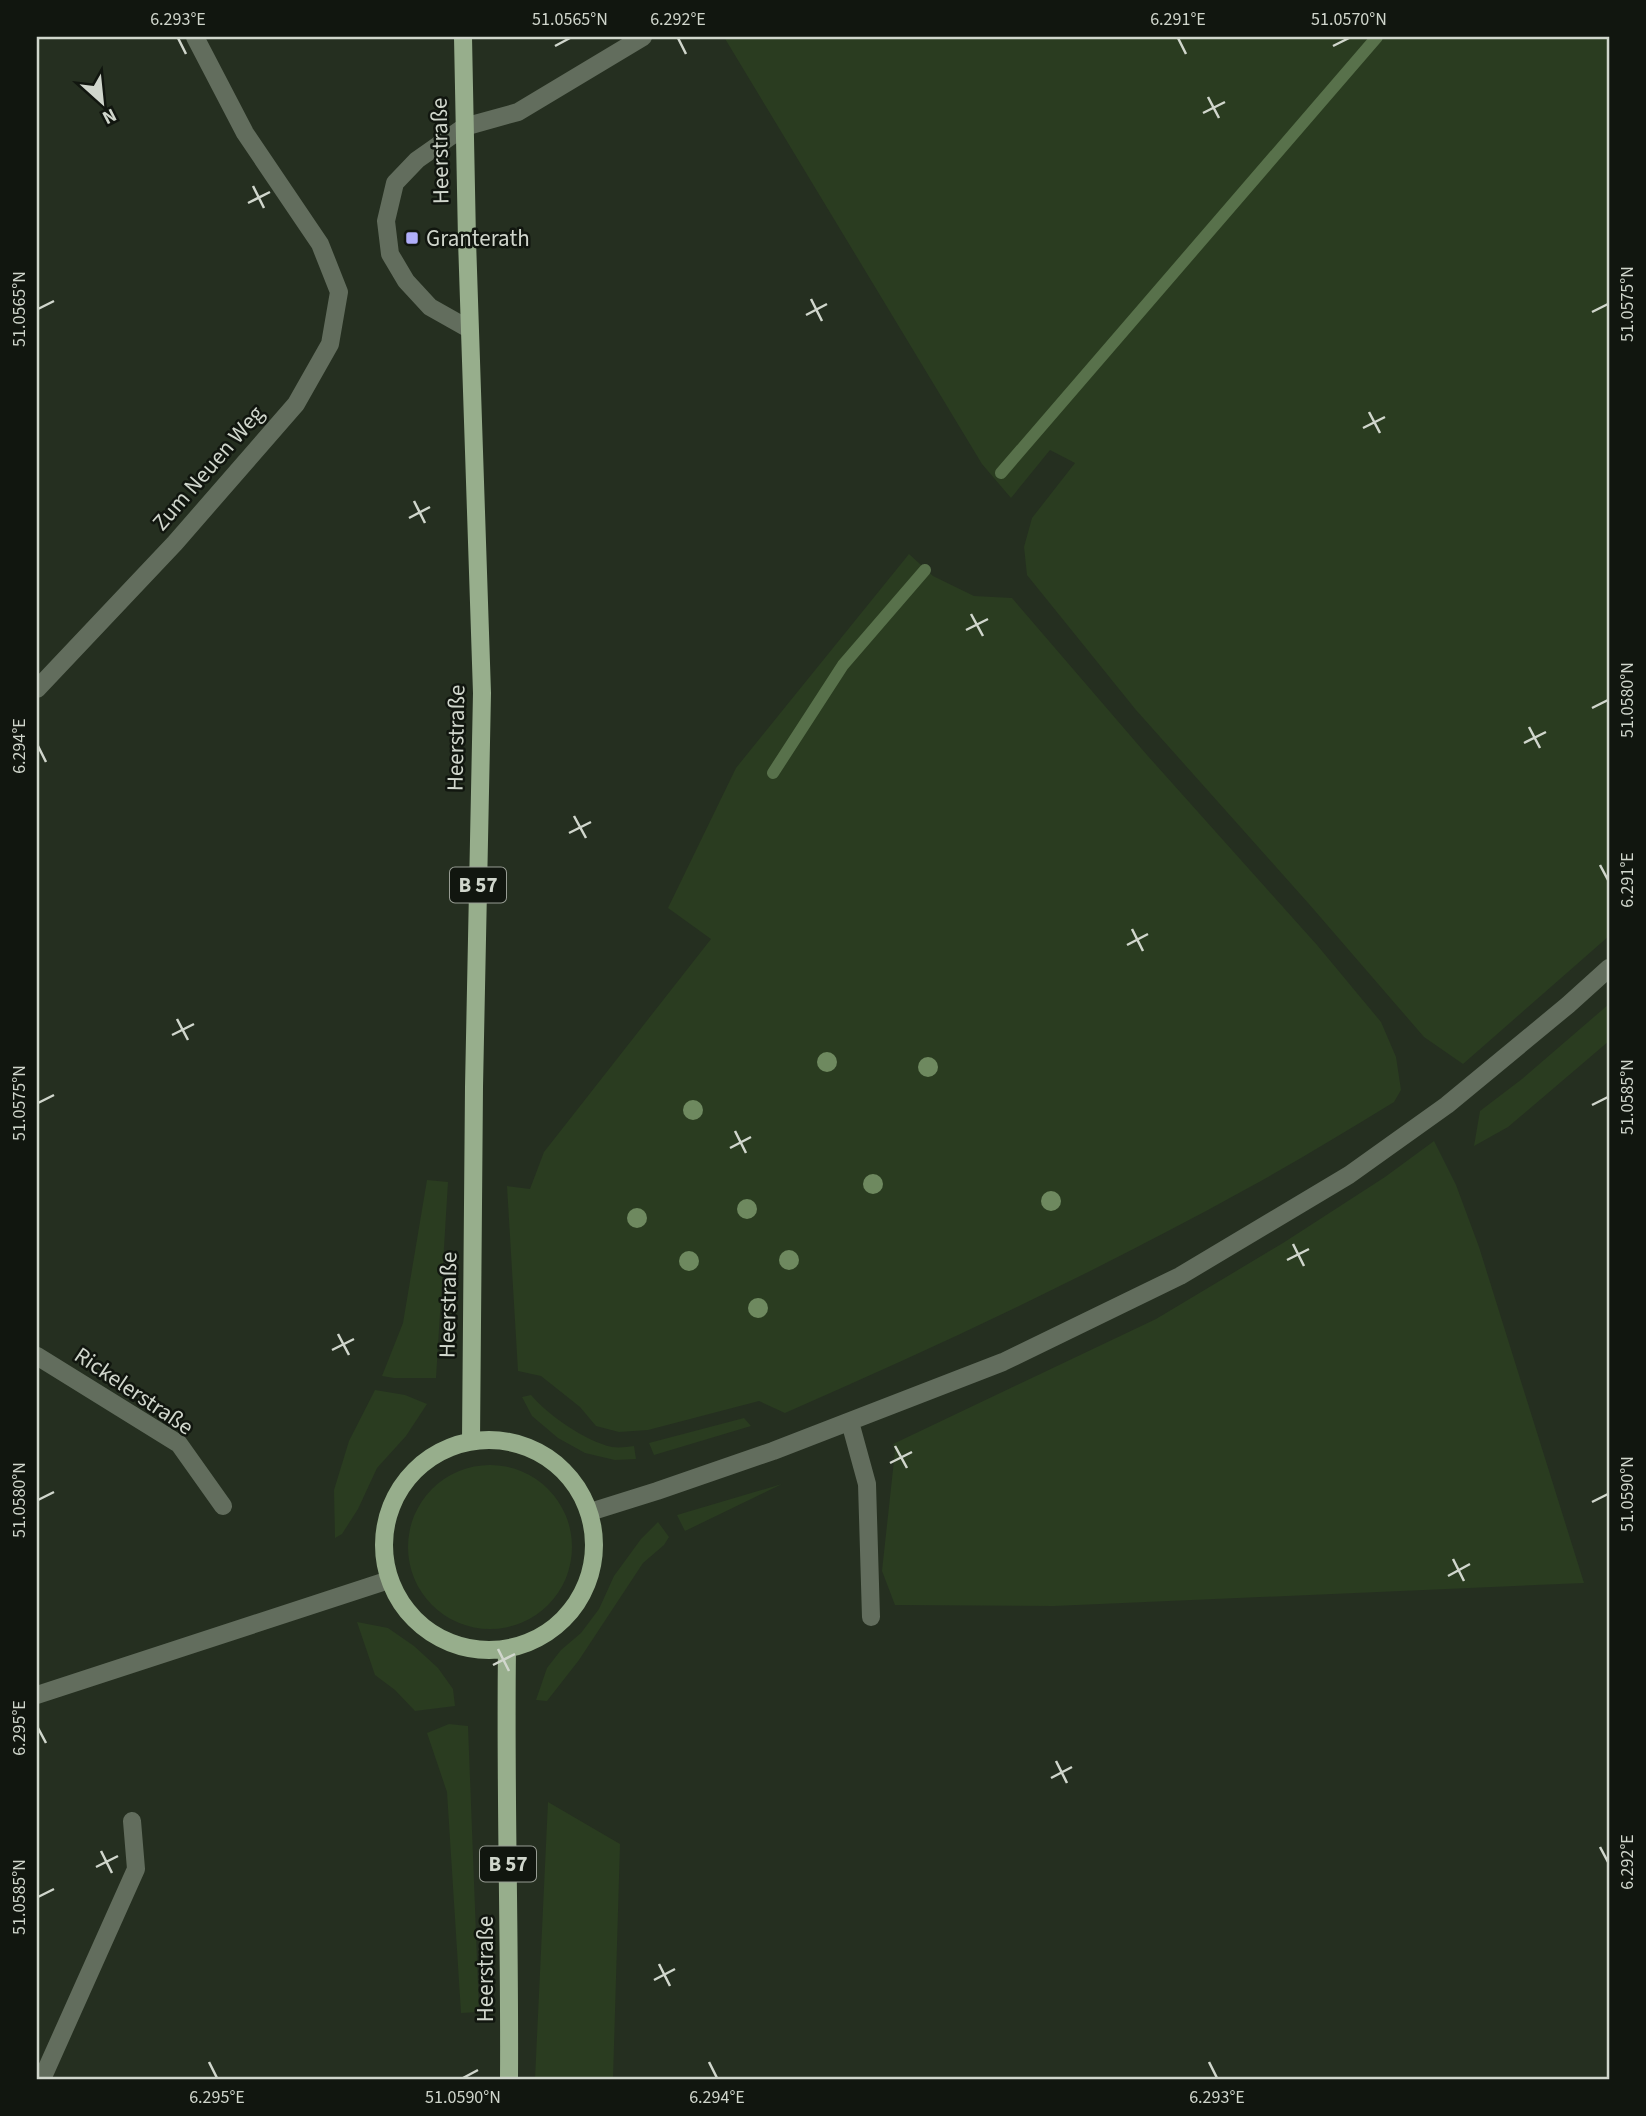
<svg xmlns="http://www.w3.org/2000/svg" width="1646" height="2116" font-family="'Source Sans 3',sans-serif">
<rect width="100%" height="100%" fill="#252f20"/>
<!-- green -->
<path fill="#2a3c20" d="M 724,37 L 1609,37 L 1609,936 L 1463,1064 L 1424,1037 L 1309,904 L 1136,710 L 1027,575 L 1024,547 L 1032,518 L 1075,463 L 1050,450 L 1011,498 L 982,464 Z
M 909,554 L 933,576 L 974,596 L 1012,598 L 1147,755 L 1317,945 L 1381,1022 L 1396,1057 L 1401,1090 L 1394,1102 C 1346,1131 1298,1161 1248,1188 C 1098,1271 943,1344 785,1413 L 759,1401 L 648,1430 L 619,1432 L 596,1426 L 580,1407 L 541,1376 L 518,1371 L 507,1186 L 530,1189 L 544,1152 L 711,939 L 668,908 L 736,768 Z
M 1609,1004 L 1609,1041 L 1508,1127 L 1474,1146 L 1480,1111 L 1522,1079 Z
M 1434,1141 L 1456,1185 L 1479,1247 L 1584,1583 L 1054,1606 L 895,1605 L 882,1571 L 895,1451 L 893,1444 L 1156,1319 L 1283,1243 L 1385,1177 Z
M 427,1180 L 448,1182 L 436,1378 L 394,1378 L 382,1376 L 403,1323 Z
M 375,1390 L 405,1395 L 427,1404 L 406,1436 L 377,1468 L 358,1509 L 342,1534 L 335,1538 L 334,1490 L 349,1441 Z
M 531,1395 C 548,1415 585,1441 612,1447 C 619,1448 627,1447 634,1446 L 636,1459 L 615,1460 L 585,1453 L 558,1438 L 532,1416 L 522,1397 Z
M 744,1418 L 751,1426 L 654,1455 L 649,1443 Z
M408 1547a82 82 0 1 1 164 0a82 82 0 1 1-164 0Z
M 782,1484 L 685,1531 L 677,1515 Z
M 658,1522 L 669,1537 L 664,1545 L 643,1563 L 579,1660 L 547,1701 L 536,1700 L 547,1668 L 561,1650 L 581,1633 L 599,1609 L 614,1576 L 641,1539 Z
M 357,1622 L 388,1628 L 414,1646 L 438,1668 L 453,1689 L 455,1706 L 415,1711 L 395,1690 L 375,1675 Z
M 449,1724 L 468,1726 L 479,2012 L 461,2013 L 447,1792 L 427,1733 Z
M 548,1802 L 620,1844 L 613,2079 L 535,2079 Z"/>
<g fill="none" stroke-linecap="round" stroke-linejoin="round">
<!-- stream -->
<path stroke="#58714b" stroke-width="12" d="M 1001,473 L 1377,37
M 773,773 L 843,665 L 925,570"/>
<!-- minor -->
<path stroke="#626d5d" stroke-width="18" d="M 469,329 L 430,307 L 406,281 L 390,254 L 386,221 L 395,183 L 417,160 L 464,127 L 518,112 L 643,37
M 37,689 L 175,543 L 296,404 L 330,344 L 339,292 L 320,244 L 245,133 L 195,37
M 37,1356 L 179,1444 L 223,1506
M 850,1422 L 867,1484 L 871,1617
M 590,1512 L 657,1491 L 773,1451 L 1003,1362 L 1180,1276 L 1349,1175 L 1447,1105 L 1568,1005 L 1609,968
M 37,1695 L 389,1580
M 42,2079 L 136,1869 L 132,1821"/>
<!-- major -->
<path stroke="#97ae8c" stroke-width="18" d="M 463,37 L 467,240 L 482,693 L 474,1087 L 471,1441
M384 1545a105 105 0 1 1 210 0a105 105 0 1 1-210 0Z
M 507,1649 C 505,1793 510,1936 509,2079"/>
</g>
<!-- trees -->
<g fill="#6e895f">
<circle cx="827" cy="1062" r="10"/>
<circle cx="928" cy="1067" r="10"/>
<circle cx="693" cy="1110" r="10"/>
<circle cx="873" cy="1184" r="10"/>
<circle cx="1051" cy="1201" r="10"/>
<circle cx="747" cy="1209" r="10"/>
<circle cx="637" cy="1218" r="10"/>
<circle cx="789" cy="1260" r="10"/>
<circle cx="689" cy="1261" r="10"/>
<circle cx="758" cy="1308" r="10"/>
</g>
<!-- ticks -->
<path fill="none" stroke="#d0d6cc" stroke-width="2.5" d="M 178,38 L 186,54M 678,38 L 686,54M 1178,38 L 1186,54M 555,46 L 570,38M 1333,46 L 1349,38M 1208,97 L 1219,118M 1203,113 L 1225,102M 253,186 L 264,208M 248,203 L 270,192M 811,299 L 822,321M 38,309 L 54,301M 1592,312 L 1608,304M 806,315 L 827,304M 1369,412 L 1380,433M 1363,428 L 1385,417M 414,501 L 425,523M 409,518 L 430,507M 971,614 L 983,636M 966,630 L 988,619M 1592,708 L 1608,700M 1529,727 L 1540,748M 1524,743 L 1546,732M 38,746 L 46,762M 574,816 L 586,838M 569,833 L 591,822M 1600,865 L 1608,880M 1132,929 L 1143,951M 1127,945 L 1148,934M 177,1019 L 188,1040M 172,1035 L 194,1024M 38,1103 L 54,1095M 1592,1105 L 1608,1097M 735,1131 L 746,1153M 730,1148 L 751,1137M 1293,1244 L 1304,1266M 1287,1260 L 1309,1249M 338,1334 L 349,1355M 332,1350 L 354,1339M 895,1446 L 907,1468M 890,1463 L 912,1452M 38,1500 L 54,1492M 1592,1502 L 1608,1494M 1453,1559 L 1464,1581M 1448,1576 L 1470,1564M 498,1649 L 509,1671M 493,1665 L 515,1654M 38,1728 L 46,1743M 1056,1761 L 1067,1783M 1051,1778 L 1072,1767M 1600,1847 L 1608,1862M 101,1851 L 112,1873M 96,1867 L 118,1856M 38,1897 L 54,1889M 659,1964 L 670,1986M 654,1980 L 675,1969M 209,2062 L 217,2078M 709,2062 L 717,2078M 1209,2062 L 1217,2078M 463,2078 L 478,2070"/>
<!-- markers -->
<rect fill="#b0aefa" stroke="#11160f" stroke-width="2.5" x="405" y="231" width="14" height="14" rx="3.5"/>
<g text-anchor="middle" dominant-baseline="central" stroke-width="5" stroke-linejoin="round" paint-order="stroke">
<!-- shield labels -->
<g fill="#11160f" stroke="#979c93" stroke-width="2">
<rect x="450" y="867.5" width="56" height="35" rx="5"/>
<rect x="480" y="1846.5" width="56" height="35" rx="5"/>
</g>
<g font-size="21" font-weight="bold" fill="#d0d6cc">
<text x="478" y="885">B 57</text>
<text x="508" y="1864">B 57</text>
</g>
<!-- street labels -->
<g font-size="23" fill="#d0d6cc" stroke="#11160f">
<text transform="translate(440 151) rotate(-91)">Heerstraße</text>
<text transform="translate(208 468) rotate(-49)">Zum Neuen Weg</text>
<text transform="translate(456 738) rotate(-89)">Heerstraße</text>
<text transform="translate(448 1305) rotate(-89)">Heerstraße</text>
<text transform="translate(134 1391) rotate(34)">Rickelerstraße</text>
<text transform="translate(485 1969) rotate(-90)">Heerstraße</text>
</g>
<!-- poi labels -->
<g font-size="23" fill="#d0d6cc" stroke="#11160f" text-anchor="start">
<text x="426" y="238">Granterath</text>
</g>
</g>
<!-- border -->
<rect width="1646" height="2116" fill="none" stroke="#11160f" stroke-width="77"/>
<!-- north arrow -->
<g transform="translate(102 102) rotate(153)" stroke="#11160f" stroke-width="5" paint-order="stroke">
<path d="M0-5L12 26L0 18L-12 26Z" fill="#d0d6cc"/>
<text y="-10" font-size="19" font-weight="bold" text-anchor="middle" fill="#d0d6cc">N</text>
</g>
<rect x="38" y="38" width="1570" height="2040" fill="none" stroke="#d0d6cc" stroke-width="2.5"/>
<g font-size="18" text-anchor="middle" fill="#d0d6cc">
<text x="178" y="25">6.293°E</text>
<text x="570" y="25">51.0565°N</text>
<text x="678" y="25">6.292°E</text>
<text x="1178" y="25">6.291°E</text>
<text x="1349" y="25">51.0570°N</text>
<text transform="translate(1627 304) rotate(-90)" y="6">51.0575°N</text>
<text transform="translate(19 309) rotate(-90)" y="6">51.0565°N</text>
<text transform="translate(1627 700) rotate(-90)" y="6">51.0580°N</text>
<text transform="translate(19 746) rotate(-90)" y="6">6.294°E</text>
<text transform="translate(1627 880) rotate(-90)" y="6">6.291°E</text>
<text transform="translate(1627 1097) rotate(-90)" y="6">51.0585°N</text>
<text transform="translate(19 1103) rotate(-90)" y="6">51.0575°N</text>
<text transform="translate(1627 1494) rotate(-90)" y="6">51.0590°N</text>
<text transform="translate(19 1500) rotate(-90)" y="6">51.0580°N</text>
<text transform="translate(19 1728) rotate(-90)" y="6">6.295°E</text>
<text transform="translate(1627 1862) rotate(-90)" y="6">6.292°E</text>
<text transform="translate(19 1897) rotate(-90)" y="6">51.0585°N</text>
<text x="217" y="2103">6.295°E</text>
<text x="463" y="2103">51.0590°N</text>
<text x="717" y="2103">6.294°E</text>
<text x="1217" y="2103">6.293°E</text>
</g>
</svg>
